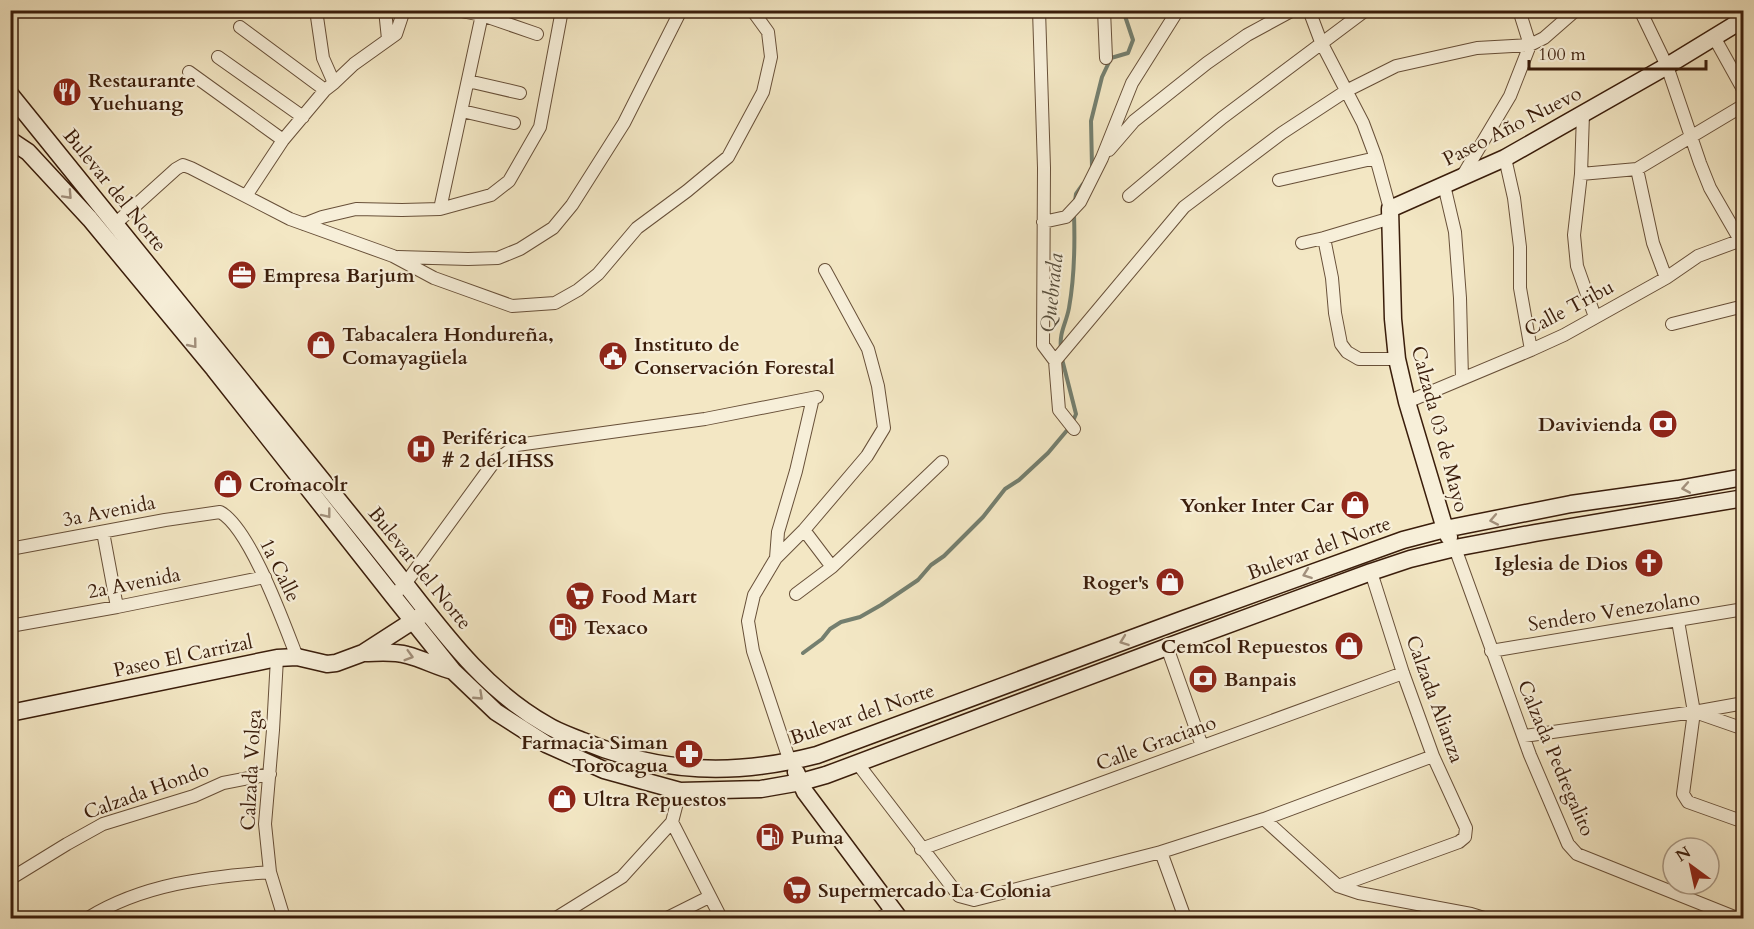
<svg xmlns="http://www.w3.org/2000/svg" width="1754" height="929" font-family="Cardo,serif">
<rect width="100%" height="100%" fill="#f3e7c4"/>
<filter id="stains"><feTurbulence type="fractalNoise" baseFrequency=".00333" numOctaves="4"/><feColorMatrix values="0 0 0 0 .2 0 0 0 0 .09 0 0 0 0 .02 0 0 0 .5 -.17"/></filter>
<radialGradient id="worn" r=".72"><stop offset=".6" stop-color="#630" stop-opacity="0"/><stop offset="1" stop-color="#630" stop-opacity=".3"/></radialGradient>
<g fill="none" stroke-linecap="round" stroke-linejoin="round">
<!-- stream -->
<path stroke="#747f6f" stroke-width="4" d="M 1092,167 L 1091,121 L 1102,77 L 1111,58 L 1128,53 L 1133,40 L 1123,10
M 1075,201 L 1076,194 L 1083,184
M 1061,349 C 1059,332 1066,324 1069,308 C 1074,280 1075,244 1074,214
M 1062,359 L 1076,414 L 1073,421
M 803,653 L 822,639 L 830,629 L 841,622 L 860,617 L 881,605 L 918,580 L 931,565 L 944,556 L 983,517 L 1005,489 L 1019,480 L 1048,453 L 1069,428"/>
<!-- street casing -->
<g stroke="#685039" stroke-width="14">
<path id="street" d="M 316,10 L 323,58 L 334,83
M 385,10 L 388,39
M 456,10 L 482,15 L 537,34
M 1039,10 L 1044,168 L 1043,345 L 1055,361 L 1059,410 L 1074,429
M 1104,10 L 1106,58
M 1309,10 L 1321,42 L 1363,123 L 1376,158 L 1390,209
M 1640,10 L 1667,66 L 1700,163 L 1710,188 L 1740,240
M 240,27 L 325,90
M 1714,37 L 1744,91
M 218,57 L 303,117
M 189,72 L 283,140
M 468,81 L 520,93
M 462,111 L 514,123
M 1583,114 L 1581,174 L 1574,235 L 1577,266 L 1595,317
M 1109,150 L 1134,121 L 1207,63 L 1247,35 L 1293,10
M 1505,158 L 1514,198 L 1520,247 L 1520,288 L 1531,350
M 1637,169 L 1653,243 L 1666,278
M 1581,174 L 1637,169 L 1744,105
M 1463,175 L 1510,96 L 1530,45 L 1544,38 L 1576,10
M 1279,180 L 1376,158
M 1444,185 L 1455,232 L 1460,298 L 1462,379
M 246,196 L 283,140 L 325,90 L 334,83 L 354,64 L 396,34 L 404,10
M 1129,196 L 1222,118 L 1366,10
M 440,209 L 483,10
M 1043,222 L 1066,217 L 1080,202 L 1102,158 L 1132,83 L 1178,10
M 115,224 L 176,169 L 183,165 L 191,168 L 290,219 L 393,256 L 434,278 L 512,306 L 555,303 L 578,290 L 598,274 L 637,228 L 687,191 L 728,157 L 763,92 L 771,57 L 768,32 L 752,10
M 304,224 L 322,217 L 356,209 L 402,210 L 440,209 L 491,195 L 509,181 L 540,127 L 562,10
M 1324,238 L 1332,278 L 1335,313 L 1341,344 L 1347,352 L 1359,359 L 1397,359
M 1302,243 L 1324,238 L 1391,218
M 398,257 L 468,259 L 498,258 L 520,249 L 553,228 L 572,205 L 624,123 L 681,10
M 1672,324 L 1744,306
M 1055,361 L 1184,207 L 1282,133 L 1346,91 L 1396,66 L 1477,48 L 1530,45 L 1519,10
M 1407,402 L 1531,350 L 1564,335 L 1666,278 L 1698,256 L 1744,239
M 804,530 L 832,567 L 942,462
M 103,532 L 117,607
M 1455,548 L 1530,755 L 1568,844 L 1577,854 L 1737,918
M 10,549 L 165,520 L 220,512 C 250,528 284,624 297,657
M 776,558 L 778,532 L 796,471 L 813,398
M 796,594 L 832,567
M 393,596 L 405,584 L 494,462 L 517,445 L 705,419 L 817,397
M 1678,621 L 1694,712 L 1683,794 L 1688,802 L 1744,822
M 10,626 L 117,607 L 265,577
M 1167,647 L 1202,746
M 1491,651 L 1744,609
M 277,658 L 273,730 L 265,824 L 270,872 L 284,918
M 1695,712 L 1744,729
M 1524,736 L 1694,712 L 1744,703
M 790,762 L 753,651 L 748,621 L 754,595 L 776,558 L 804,530 L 867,456 L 884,428 L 878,386 L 868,349 L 825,270
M 858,764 L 959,896 L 974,900 L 1161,852 L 1185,918
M 1264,819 L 1338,886 L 1459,842 L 1465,837 L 1466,828 L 1433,756 L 1403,673 L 1371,572
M 672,822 L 721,918
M 921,849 L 1403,673
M 1161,852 L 1264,819 L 1433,756
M 10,879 L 67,844 L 103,824 L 194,796 L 223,783 L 270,774
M 1338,886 L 1359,893 L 1471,914 L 1484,918
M 88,918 C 143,884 206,877 270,872
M 556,918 L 622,877 L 672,822 L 680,791
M 667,918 L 709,897
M 879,918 L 894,911"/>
</g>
<!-- secondary casing -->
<g stroke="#3a1d0b" stroke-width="19">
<path id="secondary" d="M 10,94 C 114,223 219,351 322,480 C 350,515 379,550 406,585 C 448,639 487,691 547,725 C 558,732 571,736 583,741 C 662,774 735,776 817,755 L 1184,619 L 1403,540 L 1445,529 L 1571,504 L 1678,489 L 1744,477
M 10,140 L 28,152 L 90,219 L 214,369 L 393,596 L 453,671 L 496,712 L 546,744 L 604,770 L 680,791 L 761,789 L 801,782 L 826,775 L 1167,647 L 1371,572 L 1410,559 L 1455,548 L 1535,533 L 1744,498
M 1449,537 L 1445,529 L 1407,402 L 1397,359 L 1393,319 L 1390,209 L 1505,158 L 1667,66 L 1744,19
M 364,653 C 378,653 393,651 407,655 C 423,659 437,667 453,671
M 10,713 L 277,658 L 297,657 L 327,664 L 336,663 L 363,653 L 422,615
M 796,772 L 805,792 L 899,918"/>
</g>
<!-- street -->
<use href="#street" stroke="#f7efd9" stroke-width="12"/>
<!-- secondary -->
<use href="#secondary" stroke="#f7efd9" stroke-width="16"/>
</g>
<!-- one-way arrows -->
<defs><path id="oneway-chevron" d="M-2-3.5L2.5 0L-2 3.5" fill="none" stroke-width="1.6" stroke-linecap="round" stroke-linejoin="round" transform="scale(1.5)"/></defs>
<g stroke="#a2907c">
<use href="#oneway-chevron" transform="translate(68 195) rotate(47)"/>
<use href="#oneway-chevron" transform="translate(193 344) rotate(51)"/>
<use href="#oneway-chevron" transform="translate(1686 488) rotate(170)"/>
<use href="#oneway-chevron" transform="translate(327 514) rotate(52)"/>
<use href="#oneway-chevron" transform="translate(1494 520) rotate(169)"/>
<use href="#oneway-chevron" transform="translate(1307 574) rotate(160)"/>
<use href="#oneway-chevron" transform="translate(1124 641) rotate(160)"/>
<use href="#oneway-chevron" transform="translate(409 656) rotate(16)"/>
<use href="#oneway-chevron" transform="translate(479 696) rotate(43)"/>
</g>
<!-- icons -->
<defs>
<g id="restaurant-disc" transform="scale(1.5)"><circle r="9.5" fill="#8f2418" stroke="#f7efd9"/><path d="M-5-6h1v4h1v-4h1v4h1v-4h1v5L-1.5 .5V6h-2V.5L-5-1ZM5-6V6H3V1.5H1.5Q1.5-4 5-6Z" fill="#fff"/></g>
<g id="office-disc" transform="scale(1.5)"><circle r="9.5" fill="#8f2418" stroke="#f7efd9"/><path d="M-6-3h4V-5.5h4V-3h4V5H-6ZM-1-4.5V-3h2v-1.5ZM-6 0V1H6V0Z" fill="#fff"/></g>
<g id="shop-disc" transform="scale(1.5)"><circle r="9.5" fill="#8f2418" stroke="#f7efd9"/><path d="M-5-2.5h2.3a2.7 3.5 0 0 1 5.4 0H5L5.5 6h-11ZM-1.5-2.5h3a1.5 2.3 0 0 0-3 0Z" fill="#fff"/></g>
<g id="civic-disc" transform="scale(1.5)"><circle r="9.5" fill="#8f2418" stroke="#f7efd9"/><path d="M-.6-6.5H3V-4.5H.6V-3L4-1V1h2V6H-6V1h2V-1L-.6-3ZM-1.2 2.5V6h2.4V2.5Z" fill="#fff"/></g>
<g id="bank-disc" transform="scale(1.5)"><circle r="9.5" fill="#8f2418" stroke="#f7efd9"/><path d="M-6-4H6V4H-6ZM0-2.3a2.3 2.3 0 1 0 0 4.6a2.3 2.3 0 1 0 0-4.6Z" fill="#fff"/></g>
<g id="hospital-disc" transform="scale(1.5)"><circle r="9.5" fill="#8f2418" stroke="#f7efd9"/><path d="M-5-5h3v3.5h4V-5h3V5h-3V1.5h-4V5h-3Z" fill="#fff"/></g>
<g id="church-disc" transform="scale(1.5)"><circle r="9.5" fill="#8f2418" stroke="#f7efd9"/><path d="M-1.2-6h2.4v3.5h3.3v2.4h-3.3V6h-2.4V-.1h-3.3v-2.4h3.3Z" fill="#fff"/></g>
<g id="supermarket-disc" transform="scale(1.5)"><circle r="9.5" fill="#8f2418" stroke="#f7efd9"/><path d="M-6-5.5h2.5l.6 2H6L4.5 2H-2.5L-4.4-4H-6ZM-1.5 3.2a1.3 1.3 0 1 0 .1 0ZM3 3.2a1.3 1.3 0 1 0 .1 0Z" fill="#fff"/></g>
<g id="fuel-disc" transform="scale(1.5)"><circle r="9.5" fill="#8f2418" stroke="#f7efd9"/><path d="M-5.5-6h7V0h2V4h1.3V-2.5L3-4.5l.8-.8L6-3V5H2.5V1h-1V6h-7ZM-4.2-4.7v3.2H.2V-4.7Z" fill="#fff"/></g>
<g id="pharmacy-disc" transform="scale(1.5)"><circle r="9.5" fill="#8f2418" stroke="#f7efd9"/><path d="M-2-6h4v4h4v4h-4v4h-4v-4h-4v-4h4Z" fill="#fff"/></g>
</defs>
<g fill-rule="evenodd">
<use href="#restaurant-disc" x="67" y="92"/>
<use href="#office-disc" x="242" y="275"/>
<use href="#shop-disc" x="321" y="345"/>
<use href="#civic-disc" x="613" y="356"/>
<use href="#bank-disc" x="1663" y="424"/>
<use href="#hospital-disc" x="421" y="449"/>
<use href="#shop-disc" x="228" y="484"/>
<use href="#shop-disc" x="1355" y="505"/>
<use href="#church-disc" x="1649" y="563"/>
<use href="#shop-disc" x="1170" y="582"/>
<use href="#supermarket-disc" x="580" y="596"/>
<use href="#fuel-disc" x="563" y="627"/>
<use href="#shop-disc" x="1349" y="646"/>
<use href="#bank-disc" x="1203" y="679"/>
<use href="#pharmacy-disc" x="689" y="754"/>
<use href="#shop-disc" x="562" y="799"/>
<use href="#fuel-disc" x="770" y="837"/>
<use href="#supermarket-disc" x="797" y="890"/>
</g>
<g text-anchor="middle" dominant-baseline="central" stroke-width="4.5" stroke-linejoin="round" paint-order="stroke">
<!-- poi labels -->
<g font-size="20" font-weight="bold" fill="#3a1d0b" stroke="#f7efd9" text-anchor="start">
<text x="88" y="80">Restaurante<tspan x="88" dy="23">Yuehuang</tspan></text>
<text x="263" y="275">Empresa Barjum</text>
<text x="342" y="334">Tabacalera Hondureña,<tspan x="342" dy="23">Comayagüela</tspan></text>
<text x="634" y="344">Instituto de<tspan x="634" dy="23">Conservación Forestal</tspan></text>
<text x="1642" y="424" text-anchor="end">Davivienda</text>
<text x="442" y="437">Periférica<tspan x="442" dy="23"># 2 del IHSS</tspan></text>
<text x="249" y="484">Cromacolr</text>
<text x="1334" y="505" text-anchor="end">Yonker Inter Car</text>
<text x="1628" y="563" text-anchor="end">Iglesia de Dios</text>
<text x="1149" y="582" text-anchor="end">Roger's</text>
<text x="601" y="596">Food Mart</text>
<text x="584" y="627">Texaco</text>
<text x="1328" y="646" text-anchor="end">Cemcol Repuestos</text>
<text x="1224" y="679">Banpais</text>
<text x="668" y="742" text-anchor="end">Farmacia Siman<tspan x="668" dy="23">Torocagua</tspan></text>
<text x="583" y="799">Ultra Repuestos</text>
<text x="791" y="837">Puma</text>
<text x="818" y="890">Supermercado La Colonia</text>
</g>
<!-- street labels -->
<g font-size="20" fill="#3a1d0b" stroke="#f7efd9">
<text transform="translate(1512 126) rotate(-27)">Paseo Año Nuevo</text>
<text transform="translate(115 190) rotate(51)">Bulevar del Norte</text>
<text transform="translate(1569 308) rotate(-28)">Calle Tribu</text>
<text transform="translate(1440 429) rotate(75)">Calzada 03 de Mayo</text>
<text transform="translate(109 511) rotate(-11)">3a Avenida</text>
<text transform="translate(1319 548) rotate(-20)">Bulevar del Norte</text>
<text transform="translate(420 568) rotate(51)">Bulevar del Norte</text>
<text transform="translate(280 570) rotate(64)">1a Calle</text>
<text transform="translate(134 583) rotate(-11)">2a Avenida</text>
<text transform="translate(1614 611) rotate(-9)">Sendero Venezolano</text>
<text transform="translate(183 656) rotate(-12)">Paseo El Carrizal</text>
<text transform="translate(1435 699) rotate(70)">Calzada Alianza</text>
<text transform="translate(862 714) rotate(-19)">Bulevar del Norte</text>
<text transform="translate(1156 743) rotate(-20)">Calle Graciano</text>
<text transform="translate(1556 758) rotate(67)">Calzada Pedregalito</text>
<text transform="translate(251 770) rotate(-87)">Calzada Volga</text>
<text transform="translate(146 791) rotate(-20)">Calzada Hondo</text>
</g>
<!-- water labels -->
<g font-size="21" font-style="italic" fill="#574e3d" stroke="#f7efd9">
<text transform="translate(1052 293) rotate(-84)">Quebrada</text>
</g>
</g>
<!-- margin -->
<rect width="1754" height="929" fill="none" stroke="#f3e7c4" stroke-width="36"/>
<rect x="12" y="12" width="1730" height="905" fill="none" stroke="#3a1d0b" stroke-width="3"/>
<rect x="18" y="18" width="1718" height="893" fill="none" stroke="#3a1d0b" stroke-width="1.5"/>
<!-- north arrow -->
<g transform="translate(1691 866) rotate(327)"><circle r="28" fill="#f7efd9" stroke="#ab9b87" stroke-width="1.5"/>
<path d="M0-4.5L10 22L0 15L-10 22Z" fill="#8f2418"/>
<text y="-9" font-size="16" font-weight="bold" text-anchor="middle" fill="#3a1d0b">N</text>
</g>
<!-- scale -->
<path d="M1529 60v9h177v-9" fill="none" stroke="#3a1d0b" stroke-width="3"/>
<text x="1538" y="60" font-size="18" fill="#3a1d0b" stroke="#f7efd9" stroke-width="4.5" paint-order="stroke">100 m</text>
<rect width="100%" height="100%" filter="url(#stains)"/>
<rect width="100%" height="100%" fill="url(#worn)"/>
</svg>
